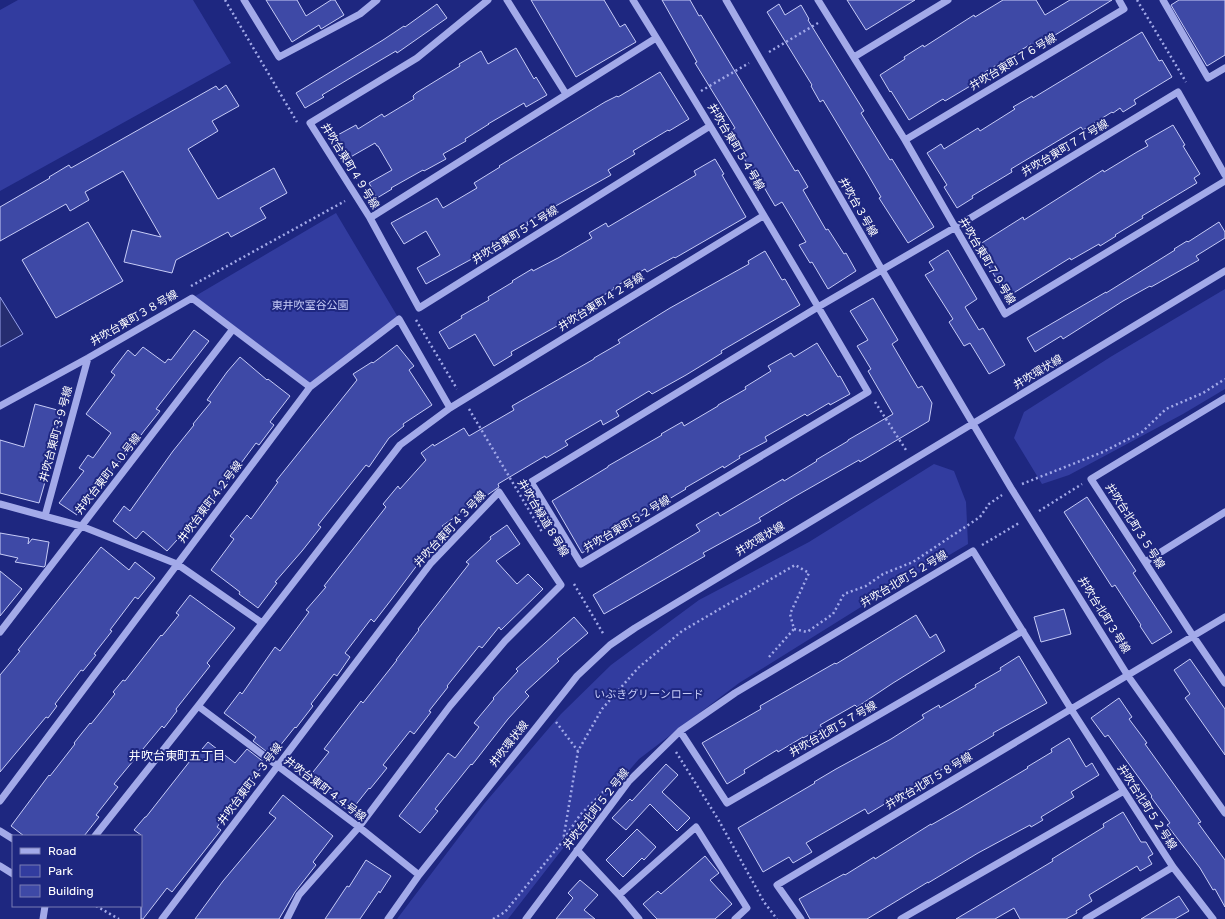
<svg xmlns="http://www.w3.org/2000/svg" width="1225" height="919" font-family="Rubik,'Noto Sans JP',sans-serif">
<rect width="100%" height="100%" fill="#1e2780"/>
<!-- green -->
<path fill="#323c9f" d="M 18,0 L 193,0 L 231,63 L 0,191 L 0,10 Z
M 336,213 L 399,319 L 310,387 L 192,298 Z
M 1225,289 L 1225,389 L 1183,414 L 1069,475 L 1042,484 L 1014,438 L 1024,412 L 1112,356 Z
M 934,464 L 954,471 L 966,502 L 968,544 L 861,607 L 739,683 L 639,759 L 578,829 L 508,919 L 397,919 L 484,804 L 561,714 L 611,665 L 699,600 L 809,542 Z"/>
<!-- water -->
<path fill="#262d70" stroke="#96a0ea" d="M 0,297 L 23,334 L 0,347 Z"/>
<!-- building -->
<path fill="#3e49a6" stroke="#c7ccf7" d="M 266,0 L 297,0 L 306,16 L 331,0 L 335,0 L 344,15 L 321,29 L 319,25 L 292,42 Z
M 531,0 L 604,0 L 620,27 L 625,24 L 636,42 L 576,77 Z
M 662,0 L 690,0 L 699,16 L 701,15 L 795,171 L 798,170 L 808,187 L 803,190 L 826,230 L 828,229 L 844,254 L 846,253 L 856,271 L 828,289 L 812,262 L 810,263 L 799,245 L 806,242 L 782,202 L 775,206 L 758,177 L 756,178 L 743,157 L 746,155 L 732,130 L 735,128 L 695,63 L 697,62 Z
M 847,0 L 915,0 L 866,30 Z
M 1003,0 L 1036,0 L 1045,15 L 1070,0 L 1112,0 L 1034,48 L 1031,44 L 985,72 L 987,76 L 945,101 L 943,99 L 909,120 L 891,91 L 890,92 L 880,75 L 905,59 L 904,57 L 923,45 L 924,47 L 974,15 L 975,17 Z
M 1179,0 L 1225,0 L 1225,55 L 1207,66 L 1171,5 Z
M 437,4 L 447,18 L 397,53 L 396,51 L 352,77 L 322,95 L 324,97 L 305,108 L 296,93 L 383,40 L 404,26 L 405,27 Z
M 779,4 L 785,15 L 801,5 L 809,19 L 808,20 L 864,111 L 861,113 L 890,160 L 892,159 L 934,227 L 908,243 L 879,198 L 881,197 L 867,173 L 823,100 L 820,102 L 811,86 L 812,85 L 767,12 Z
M 1142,32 L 1159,61 L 1162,60 L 1172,77 L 1134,100 L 1136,104 L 1123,112 L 1120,108 L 1113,113 L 1112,112 L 1083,130 L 1081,127 L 1011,169 L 1012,172 L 972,196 L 973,198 L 957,208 L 944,187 L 947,185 L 927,153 L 941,144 L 944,149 L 978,128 L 980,131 L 1015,109 L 1013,107 L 1032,96 L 1033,98 Z
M 516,48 L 534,79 L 536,77 L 547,95 L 526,107 L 524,103 L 488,124 L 489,124 L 465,139 L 466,141 L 443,154 L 446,159 L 424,171 L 423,170 L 391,188 L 392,189 L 377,198 L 369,183 L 392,170 L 378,146 L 377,146 L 375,143 L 347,159 L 334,137 L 356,125 L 358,129 L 382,114 L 384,117 L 414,99 L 413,96 L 416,93 L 460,66 L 459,64 L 481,51 L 488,64 Z
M 660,72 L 689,119 L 669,131 L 668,130 L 633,151 L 635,154 L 608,170 L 611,175 L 527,222 L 528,225 L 489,247 L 490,249 L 426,284 L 417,268 L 440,255 L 426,231 L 404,244 L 391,223 L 437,198 L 443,208 L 477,188 L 474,183 L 500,167 L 499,166 L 605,102 L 617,96 L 618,97 Z
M 226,85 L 239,106 L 212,121 L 218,131 L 188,149 L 218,199 L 274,168 L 287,193 L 260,208 L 266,218 L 231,237 L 228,232 L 176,260 L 172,273 L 124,262 L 132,230 L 161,237 L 123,171 L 85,192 L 89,200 L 70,211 L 66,204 L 0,241 L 0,207 L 50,178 L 49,177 L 69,165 L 71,168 L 216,86 L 219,90 Z
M 1173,125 L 1185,145 L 1183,146 L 1200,174 L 1194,178 L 1197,183 L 1142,216 L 1143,218 L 1115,235 L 1116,236 L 1100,246 L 1099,244 L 1071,260 L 1070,258 L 1007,297 L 977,246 L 1023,217 L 1024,220 L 1103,170 L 1104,172 L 1137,152 L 1148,146 L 1145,141 Z
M 715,159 L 724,174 L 722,175 L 746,217 L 675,258 L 674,257 L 647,272 L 645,269 L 613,288 L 614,289 L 563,319 L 564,322 L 511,352 L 512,355 L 494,366 L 475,334 L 449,349 L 439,332 L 462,318 L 461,316 L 489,300 L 488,297 L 513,282 L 512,281 L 532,269 L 533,271 L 558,258 L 592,238 L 589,233 L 606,223 L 608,227 L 696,175 L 694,171 Z
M 88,222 L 123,281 L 56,318 L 22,260 Z
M 1219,222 L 1225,232 L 1225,238 L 1196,256 L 1199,260 L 1151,287 L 1150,286 L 1123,301 L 1063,339 L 1061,336 L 1035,352 L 1027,338 L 1106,292 L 1106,293 L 1175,250 L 1174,249 L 1187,241 L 1188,242 Z
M 948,250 L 977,299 L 965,307 L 979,330 L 983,328 L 1005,365 L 989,374 L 970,343 L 964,346 L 949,322 L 953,319 L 925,275 L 934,270 L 929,262 Z
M 765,251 L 782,280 L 785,279 L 800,305 L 721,351 L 722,353 L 686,375 L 652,394 L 649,391 L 616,411 L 619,416 L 603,425 L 601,420 L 565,441 L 568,445 L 546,458 L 545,456 L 498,484 L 499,487 L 442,526 L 446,530 L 422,555 L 424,556 L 391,600 L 374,622 L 371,619 L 345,653 L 350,657 L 337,676 L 334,674 L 311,704 L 313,706 L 296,728 L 295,727 L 275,752 L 274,751 L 271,755 L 253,741 L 256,737 L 224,713 L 240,692 L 242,694 L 275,647 L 280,651 L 309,612 L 306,610 L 326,587 L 324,586 L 386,507 L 383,504 L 398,486 L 400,489 L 426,460 L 421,453 L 433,444 L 434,446 L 464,428 L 469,436 L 514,410 L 512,406 L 594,359 L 594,358 L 620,343 L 618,340 L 670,308 L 749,264 L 748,261 Z
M 873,298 L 898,340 L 892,344 L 918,388 L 922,386 L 932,403 L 929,421 L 860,462 L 859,460 L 794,497 L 759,518 L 761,521 L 703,553 L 705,556 L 604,614 L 593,595 L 700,531 L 696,525 L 718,512 L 720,516 L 783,479 L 784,481 L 817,461 L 816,460 L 848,441 L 848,440 L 893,414 L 868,371 L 871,369 L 857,346 L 868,340 L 850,311 Z
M 194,330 L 209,341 L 156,409 L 160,411 L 144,431 L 121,462 L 119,461 L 102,484 L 101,483 L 77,515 L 59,503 L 84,471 L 79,468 L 88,455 L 93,458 L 111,433 L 86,414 L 115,375 L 111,372 L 128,350 L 135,356 L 143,347 L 165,363 L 168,359 L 171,360 Z
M 817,343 L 838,377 L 840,376 L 850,394 L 830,405 L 829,403 L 807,416 L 805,414 L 765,437 L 767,441 L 739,456 L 740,458 L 724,468 L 723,466 L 685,488 L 686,489 L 603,538 L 604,540 L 582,553 L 552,501 L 608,467 L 608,466 L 662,435 L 661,434 L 682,422 L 684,426 L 718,406 L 718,405 L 746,389 L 745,387 L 771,371 L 768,366 L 791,353 L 794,357 Z
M 397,345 L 414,366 L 409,370 L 432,405 L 403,424 L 404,426 L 389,438 L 369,467 L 366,465 L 318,525 L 321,527 L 302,551 L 275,582 L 277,583 L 258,608 L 239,594 L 240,592 L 211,570 L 234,539 L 230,536 L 247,515 L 251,519 L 278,482 L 276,481 L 357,380 L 353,374 L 372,362 L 373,363 Z
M 240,357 L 267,380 L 268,379 L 290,396 L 270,422 L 274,425 L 259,445 L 256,443 L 216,497 L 167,551 L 143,531 L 136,539 L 113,521 L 124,506 L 130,511 L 173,451 L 194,425 L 193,424 L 211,402 L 207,400 L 227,372 Z
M 35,404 L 61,411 L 49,462 L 51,461 L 39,503 L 0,493 L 0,440 L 24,447 Z
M 1087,497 L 1136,571 L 1133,573 L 1172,632 L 1152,644 L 1140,626 L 1141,625 L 1115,585 L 1112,587 L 1064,512 Z
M 507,525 L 520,544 L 496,561 L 517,584 L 528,574 L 543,589 L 501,630 L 499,627 L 482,648 L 479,646 L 447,686 L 448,687 L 429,711 L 431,712 L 414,734 L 410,731 L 383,765 L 387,768 L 370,789 L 369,788 L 350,812 L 334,800 L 336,798 L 309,777 L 329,752 L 324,749 L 361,701 L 363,703 L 397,660 L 396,660 L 419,630 L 418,629 L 469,564 L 466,562 L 491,539 L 490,537 Z
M 0,533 L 29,538 L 28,544 L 32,539 L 49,542 L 45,566 L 44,567 L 15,562 L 18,558 L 0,554 Z
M 101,547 L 129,570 L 135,562 L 155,578 L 138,599 L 135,597 L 110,630 L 112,631 L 94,654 L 96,655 L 83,671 L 81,670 L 55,704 L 57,706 L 48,718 L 46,717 L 0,772 L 0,675 L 20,651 L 18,650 Z
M 0,571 L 22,589 L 0,616 Z
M 190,595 L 235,628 L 207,663 L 210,666 L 176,709 L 177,711 L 164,728 L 162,726 L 114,784 L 118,787 L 96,815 L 99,817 L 84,836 L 24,836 L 11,826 L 49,775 L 50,776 L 75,744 L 74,743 L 90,723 L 91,724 L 115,694 L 113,692 L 123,680 L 125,681 L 161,635 L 162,636 L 179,615 L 176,613 Z
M 1064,609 L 1071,634 L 1041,642 L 1034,617 Z
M 916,615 L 930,638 L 936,634 L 945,651 L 893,683 L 857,707 L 855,705 L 820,725 L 822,728 L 803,738 L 803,737 L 778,752 L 777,750 L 744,770 L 745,773 L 727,784 L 702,743 L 761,709 L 760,706 L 835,663 L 836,664 Z
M 574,617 L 588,633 L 557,659 L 559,661 L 525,692 L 529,696 L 508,719 L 472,765 L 471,764 L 435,809 L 438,811 L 420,833 L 399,816 L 448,753 L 455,758 L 479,727 L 474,723 L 494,699 L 493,698 L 518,671 L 516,669 Z
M 1019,656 L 1047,703 L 993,733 L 994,735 L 967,751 L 969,753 L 868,814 L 865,809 L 806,843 L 812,852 L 793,863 L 789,857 L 763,872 L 738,828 L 815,783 L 814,782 L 836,769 L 891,739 L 924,718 L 922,715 L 939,705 L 940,708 L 976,687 L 975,685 L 1001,670 L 1000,668 Z
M 1190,659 L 1225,709 L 1225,755 L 1185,698 L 1190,694 L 1174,670 Z
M 1119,698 L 1132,717 L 1129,719 L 1147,743 L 1145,744 L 1201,822 L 1198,823 L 1225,860 L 1225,907 L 1215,889 L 1213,890 L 1200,868 L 1167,825 L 1170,823 L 1151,797 L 1152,796 L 1108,735 L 1105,737 L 1091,718 Z
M 1069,738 L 1086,767 L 1092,763 L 1099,775 L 1071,792 L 1074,797 L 1041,817 L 1043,820 L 1031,827 L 1030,825 L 978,853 L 928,883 L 928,882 L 867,919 L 810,919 L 799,899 L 844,874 L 845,875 L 874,857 L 875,859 L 931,824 L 931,825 L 959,809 L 1028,768 L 1027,767 L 1052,752 L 1051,749 Z
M 208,742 L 235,763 L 247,749 L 265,763 L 235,800 L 237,801 L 217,827 L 221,830 L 172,892 L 167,888 L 143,919 L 141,919 L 141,835 L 134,830 L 145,817 L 146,817 L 190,761 L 191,762 Z
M 666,764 L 678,775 L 662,792 L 690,818 L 677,831 L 650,804 L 626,830 L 612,818 L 630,799 L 632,801 Z
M 283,795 L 333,836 L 313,862 L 316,865 L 295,892 L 279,919 L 195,919 L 223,881 L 276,818 L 269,813 Z
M 1123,812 L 1141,842 L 1146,842 L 1153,854 L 1148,857 L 1152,864 L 1140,871 L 1137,866 L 1089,895 L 1092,901 L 1076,911 L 1077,913 L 1066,919 L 1020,919 L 1014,908 L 995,919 L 956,919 L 1053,861 L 1052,859 L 1104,827 L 1103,824 Z
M 637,829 L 656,847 L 644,860 L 642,858 L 623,877 L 606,860 Z
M 705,856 L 719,873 L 710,880 L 732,904 L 715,919 L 657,919 L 643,904 L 658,891 L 661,894 Z
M 366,860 L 391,876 L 380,893 L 379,891 L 360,919 L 325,919 L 347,886 L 349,887 Z
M 580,880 L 598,895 L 584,910 L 595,919 L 556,919 L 573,898 L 568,893 Z
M 1179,896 L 1189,911 L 1175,919 L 1141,919 Z"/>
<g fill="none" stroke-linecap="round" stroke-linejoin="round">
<!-- path -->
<path stroke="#a3aae9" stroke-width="2.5" stroke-dasharray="2 3" stroke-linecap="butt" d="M 225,0 L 297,122
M 1137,0 L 1186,82
M 769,52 L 818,23
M 701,91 L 749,63
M 191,286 L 345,201
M 416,320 L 457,389
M 875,402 L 906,450
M 469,409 L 542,532
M 1022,484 L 1103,452 L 1142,432 L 1166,409 L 1203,393 L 1225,379
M 1039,511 L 1082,484
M 982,545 L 1019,523
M 574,584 L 604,635
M 769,657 L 794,629
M 556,722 L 578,751
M 676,752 L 718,819 L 764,902 L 777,919
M 564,839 L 580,815 L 607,788
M 96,906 L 119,919
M 493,919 L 505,912 L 563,841 L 578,751 L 602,709 L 638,668 L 682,631 L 795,565 L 809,573 L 790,614 L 794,629 L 807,632 L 833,614 L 844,594 L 866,586 L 883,574 L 913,562 L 980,517 L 989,504 L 1002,495"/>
<!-- minor -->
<path stroke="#a3aae9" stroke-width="7" d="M 244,0 L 279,57 L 360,14 L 377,0
M 488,0 L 417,58 L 310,123 L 370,218 L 656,38
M 507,0 L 566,94
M 633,0 C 713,129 791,260 868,392 L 581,564 L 531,482 L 818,307 L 954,228 L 1178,92 L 1225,175
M 726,0 L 882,270 L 1011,488 L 1128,676 L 1225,813
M 818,0 L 905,140 L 1005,314 L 1225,181
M 1163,0 L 1208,78 L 1225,68
M 854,57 L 948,0
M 905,140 L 1124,9 L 1119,0
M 370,218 L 419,308 L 710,126
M 1225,398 L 1091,479 L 1193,636 L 1225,683
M 0,406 L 88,358 L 192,298 L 310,387
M 0,504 L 81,526 L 177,564 L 262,623
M 45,516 L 88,358
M 1145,562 L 1225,512
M 0,632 L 233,329
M 198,706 L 359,827 L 419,875
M 680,731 L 727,803 L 1023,631
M 0,801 L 310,387 L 399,319 L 450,408
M 0,831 L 13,839
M 95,836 L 198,706 L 400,445 L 450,408 L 763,216
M 577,850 L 619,895 L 639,919
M 0,866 L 13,874
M 619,895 L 696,827 L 747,908 L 735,919
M 43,919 L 45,906
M 162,919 L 431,563 L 499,492 L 561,585 L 505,641 L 450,706 L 359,827 L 299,895 L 287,919
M 388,919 L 419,875 L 577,676 L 610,645 L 635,628 L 1225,271
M 526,919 L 629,781 L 680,731 L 735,693 L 973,551 L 1071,709 L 1173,867 L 1213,919
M 801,919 L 777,885 L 1225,617
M 901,919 L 1124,791
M 1086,919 L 1173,867"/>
</g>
<g text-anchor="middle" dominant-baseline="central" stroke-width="4" stroke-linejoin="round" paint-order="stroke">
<!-- street labels -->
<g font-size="11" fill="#fff" stroke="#1e2780">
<text transform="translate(1013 62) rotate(-31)">井吹台東町７６号線</text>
<text transform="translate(736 147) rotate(59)">井吹台東町５４号線</text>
<text transform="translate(1065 148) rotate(-31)">井吹台東町７７号線</text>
<text transform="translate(350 166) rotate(58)">井吹台東町４９号線</text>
<text transform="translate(858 207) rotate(60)">井吹台３号線</text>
<text transform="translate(515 235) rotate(-32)">井吹台東町５１号線</text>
<text transform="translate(987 261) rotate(59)">井吹台東町７９号線</text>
<text transform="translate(601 302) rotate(-32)">井吹台東町４２号線</text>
<text transform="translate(134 318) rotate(-30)">井吹台東町３８号線</text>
<text transform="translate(1038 372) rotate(-31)">井吹環状線</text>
<text transform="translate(56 434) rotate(-75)">井吹台東町３９号線</text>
<text transform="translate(108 474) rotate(-52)">井吹台東町４０号線</text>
<text transform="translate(210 502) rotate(-53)">井吹台東町４２号線</text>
<text transform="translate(543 518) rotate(59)">井吹台緑道８号線</text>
<text transform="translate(627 524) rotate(-31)">井吹台東町５２号線</text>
<text transform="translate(1135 526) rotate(57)">井吹台北町３５号線</text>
<text transform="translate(450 529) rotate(-47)">井吹台東町４３号線</text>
<text transform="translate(760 539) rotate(-31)">井吹環状線</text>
<text transform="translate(904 579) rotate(-31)">井吹台北町５２号線</text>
<text transform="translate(1104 615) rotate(58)">井吹台北町３号線</text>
<text transform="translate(833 729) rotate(-30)">井吹台北町５７号線</text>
<text transform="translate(509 744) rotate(-52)">井吹環状線</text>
<text transform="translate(929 781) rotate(-31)">井吹台北町５８号線</text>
<text transform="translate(250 784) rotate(-53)">井吹台東町４３号線</text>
<text transform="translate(325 789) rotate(37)">井吹台東町４４号線</text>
<text transform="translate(1147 807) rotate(57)">井吹台北町５２号線</text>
<text transform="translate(596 809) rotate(-52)">井吹台北町５２号線</text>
</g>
<!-- park labels -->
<g font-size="11" fill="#c7ccf7" stroke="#1e2780">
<text x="310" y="305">東井吹室谷公園</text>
<text x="649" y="694">いぶきグリーンロード</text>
</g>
<!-- neighbourhood labels -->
<g font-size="12" fill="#fff" stroke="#1e2780">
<text x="177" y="756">井吹台東町五丁目</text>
</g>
</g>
<!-- legend -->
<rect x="12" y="835" width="130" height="72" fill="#1e2780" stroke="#787db3"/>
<rect x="20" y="848" width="20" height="6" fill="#a3aae9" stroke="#787db3"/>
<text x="48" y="855" font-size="12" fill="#ffffff">Road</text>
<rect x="20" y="865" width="20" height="12" fill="#323c9f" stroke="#787db3"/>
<text x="48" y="875" font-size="12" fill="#ffffff">Park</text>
<rect x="20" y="885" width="20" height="12" fill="#3e49a6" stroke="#787db3"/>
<text x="48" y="895" font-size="12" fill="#ffffff">Building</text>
</svg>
